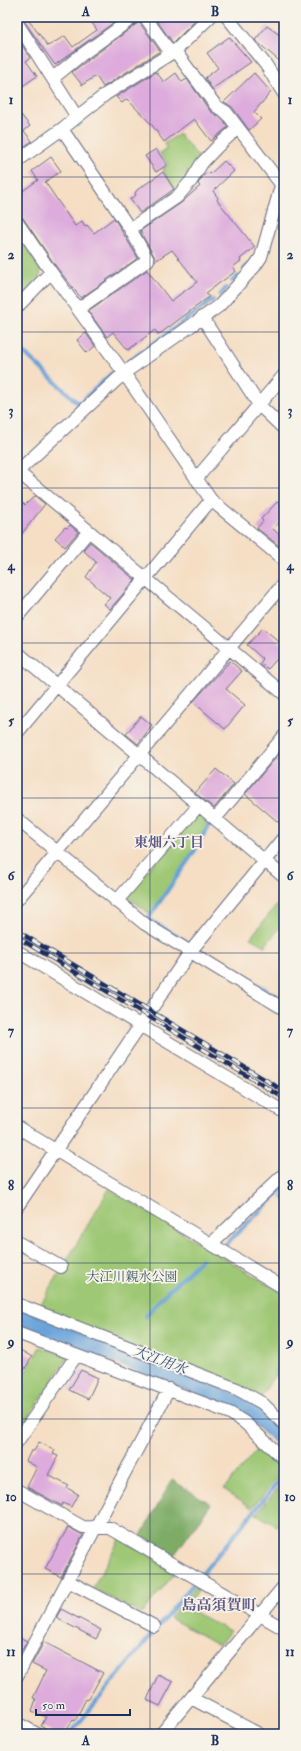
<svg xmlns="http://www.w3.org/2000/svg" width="301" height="1751" font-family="'IM FELL Double Pica','Noto Serif JP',serif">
<rect width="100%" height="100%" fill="#f7f3e8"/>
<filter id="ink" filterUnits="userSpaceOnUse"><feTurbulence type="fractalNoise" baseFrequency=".025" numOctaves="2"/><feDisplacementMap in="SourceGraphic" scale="8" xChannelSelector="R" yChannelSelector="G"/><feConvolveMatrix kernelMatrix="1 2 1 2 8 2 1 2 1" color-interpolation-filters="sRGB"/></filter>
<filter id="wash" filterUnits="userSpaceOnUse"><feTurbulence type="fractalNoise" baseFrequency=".012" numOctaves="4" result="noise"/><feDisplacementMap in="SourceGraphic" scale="16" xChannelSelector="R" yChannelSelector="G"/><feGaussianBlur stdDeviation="0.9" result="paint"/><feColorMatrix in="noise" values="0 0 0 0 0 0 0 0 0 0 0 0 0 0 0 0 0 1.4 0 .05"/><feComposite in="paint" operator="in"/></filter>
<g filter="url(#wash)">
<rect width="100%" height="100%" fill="#f5dec4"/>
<!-- green -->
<path fill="#9ec875" stroke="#5c7c6a" d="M 179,134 L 201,160 L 177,192 L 164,172 L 163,169 L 168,165 L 160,153 L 167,149 L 164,144 Z
M 25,245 L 41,269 L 40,276 L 17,301 L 17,251 Z
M 199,808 L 210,820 L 193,851 L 150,914 L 127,896 Z
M 284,896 L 284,923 L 265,946 L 250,938 Z
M 109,1189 L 284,1294 L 284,1359 L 260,1399 L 38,1309 Z
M 40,1347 L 68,1357 L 25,1423 L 17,1420 L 17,1383 L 19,1383 Z
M 261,1444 L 284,1470 L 252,1508 L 224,1489 Z
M 284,1481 L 284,1517 L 277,1526 L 256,1514 Z
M 120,1538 L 176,1572 L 141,1614 L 93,1588 Z
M 197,1585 L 200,1587 L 186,1608 L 230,1631 L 219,1645 L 170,1618 Z"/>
<!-- forest -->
<path fill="#7eac66" stroke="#4c6e62" d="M 172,1480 L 211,1504 L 172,1558 L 139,1539 Z"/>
<!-- water -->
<path fill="#69a3d9" stroke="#42699c" d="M 17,1307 L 252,1401 L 284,1429 L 284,1452 L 248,1418 L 225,1405 L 17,1325 Z"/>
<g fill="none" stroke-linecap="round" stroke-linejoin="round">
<!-- stream -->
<path stroke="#69a3d9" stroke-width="4" d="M 244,269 L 248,264
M 232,281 L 237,276
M 220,295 L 226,288
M 17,346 L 79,404 L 112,373
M 129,361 L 213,300
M 185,941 L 148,919 L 194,852 L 211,821
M 198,949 L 284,1001
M 283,1197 L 284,1198
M 226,1244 L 284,1188
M 145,1317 L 162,1297 L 202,1259
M 276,1374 L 284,1378
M 201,1575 L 280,1480
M 70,1734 L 194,1583"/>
</g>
<g id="blocks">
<!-- building -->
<path fill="#ddabdc" d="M 21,17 L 26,17 L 48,46 L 65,36 L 73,47 L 97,30 L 88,17 L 121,17 L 55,65 Z
M 154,17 L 199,17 L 173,43 Z
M 139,22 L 160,51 L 103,87 L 96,76 L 82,85 L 72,72 Z
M 267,26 L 284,38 L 284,65 L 255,40 Z
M 17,37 L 30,58 L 26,61 L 37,76 L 17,90 L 17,66 L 23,62 L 17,53 Z
M 229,37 L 251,62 L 212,89 L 205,78 L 218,68 L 207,53 Z
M 156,72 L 164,82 L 176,73 L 182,82 L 187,79 L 210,111 L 221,118 L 228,127 L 211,141 L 194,119 L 164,142 L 152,125 L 127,99 L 122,103 L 116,97 Z
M 254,73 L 271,92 L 254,112 L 261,119 L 249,130 L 232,107 L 224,102 Z
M 17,110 L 30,126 L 24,131 L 32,141 L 17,152 Z
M 156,149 L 167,165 L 156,172 L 145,156 Z
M 51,157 L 61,171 L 45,182 L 75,226 L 82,221 L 85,226 L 87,225 L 94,233 L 114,218 L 138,258 L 81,298 L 57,268 L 23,218 L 17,215 L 17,195 L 38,180 L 32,171 Z
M 224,161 L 234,171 L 213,191 L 218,198 L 217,200 L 255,247 L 240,259 L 241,261 L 233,267 L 236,271 L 206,293 L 209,297 L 161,333 L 158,334 L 155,330 L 128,350 L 113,332 L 107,337 L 88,311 L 147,270 L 171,301 L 197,282 L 172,250 L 155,261 L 154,256 L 140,231 L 181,203 L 200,186 L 198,184 L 203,176 L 208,172 L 210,174 Z
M 163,172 L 174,189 L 140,213 L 130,199 L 136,195 L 135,193 L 137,190 Z
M 86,333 L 95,346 L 87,353 L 77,340 Z
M 35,496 L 45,504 L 17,540 L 17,498 L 25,505 Z
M 277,502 L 284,508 L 284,517 L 273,529 L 284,539 L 284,550 L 257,528 L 263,521 L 261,519 Z
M 70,525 L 78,532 L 65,547 L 55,538 L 65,527 L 67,528 Z
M 90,542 L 135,580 L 110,609 L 104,604 L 110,598 L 86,577 L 96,562 L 83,550 Z
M 263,628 L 284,646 L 284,651 L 268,669 L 260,663 L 263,659 L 247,645 Z
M 230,661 L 242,671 L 226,689 L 245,705 L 225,729 L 193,702 Z
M 140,717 L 142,717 L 152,725 L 138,744 L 126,734 Z
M 284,748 L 284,827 L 245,794 Z
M 216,769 L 234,784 L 214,808 L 195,793 Z
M 17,1348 L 32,1357 L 17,1382 Z
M 81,1370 L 98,1378 L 88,1399 L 69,1390 Z
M 39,1442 L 55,1450 L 53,1454 L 58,1456 L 48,1475 L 69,1486 L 67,1488 L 78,1494 L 71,1507 L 63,1503 L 62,1506 L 27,1487 L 37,1467 L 26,1461 L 31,1451 L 34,1451 Z
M 68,1527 L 83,1535 L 61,1577 L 45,1569 Z
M 61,1609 L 101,1630 L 96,1639 L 56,1618 Z
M 17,1636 L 27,1641 L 22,1650 L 17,1647 Z
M 44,1642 L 103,1673 L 88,1700 L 86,1699 L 75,1721 L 73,1720 L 63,1734 L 57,1734 L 41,1726 L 46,1717 L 32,1711 L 36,1699 L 33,1698 L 46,1671 L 32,1664 Z
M 158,1675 L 173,1682 L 160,1706 L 147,1700 Z"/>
</g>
</g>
<g filter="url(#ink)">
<use href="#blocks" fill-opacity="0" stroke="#676c82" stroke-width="1"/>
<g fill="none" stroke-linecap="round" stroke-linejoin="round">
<!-- minor casing -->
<g stroke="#676c82" stroke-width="14">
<path id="minor" d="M 145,17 L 171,53
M 227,17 L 266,65 L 284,94
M 17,23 L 77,117
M 175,51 L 216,106 L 226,112 L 284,188
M 53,78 L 80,56 L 134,17
M 62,129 L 130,229 L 148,260 L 78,309
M 17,161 L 62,129 L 106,94 L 175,51 L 210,17
M 17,222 L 51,272 L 124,373 L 211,500 L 284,560
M 130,229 L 177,197 L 191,181 L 202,163 L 219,145 L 238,128
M 17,307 L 51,272
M 202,317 L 259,405 L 284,429
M 17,471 L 284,694
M 17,472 L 124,373 L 219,306 L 255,266 L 261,257 L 284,175
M 196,479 L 284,375
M 17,617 L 89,531
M 17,652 L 284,877
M 17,733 L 211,500
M 17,819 L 145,924 L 284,1009
M 215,819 L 284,736
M 17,900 L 284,583
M 116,902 L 199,805
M 17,951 L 284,1112
M 17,1127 L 284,1288
M 17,1207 L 190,952 L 284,837
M 17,1242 L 61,1267
M 211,1244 L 284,1174
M 17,1304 L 237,1389 L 262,1403 L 284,1424
M 17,1333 L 230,1413 L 244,1422 L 284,1459
M 17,1442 L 76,1356
M 17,1490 L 83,1527 L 110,1528 L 284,1629
M 68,1581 L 154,1626
M 17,1676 L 169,1389
M 191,1698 L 259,1734
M 17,1723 L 37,1734
M 161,1734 L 284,1586"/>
</g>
<!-- minor -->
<use href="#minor" stroke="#fff" stroke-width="12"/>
<!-- rail casing -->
<g stroke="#1b2f5e" stroke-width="4.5">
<path id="rail" d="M 17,931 L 284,1091
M 17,937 L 284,1098"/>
</g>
<!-- rail -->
<use href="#rail" stroke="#f7f3e8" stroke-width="3" stroke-dasharray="9" stroke-linecap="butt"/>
</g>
</g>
<!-- grid -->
<path fill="none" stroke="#1b2f5e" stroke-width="1" stroke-opacity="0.55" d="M 150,17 L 150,1734M 17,177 L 284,177M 17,332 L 284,332M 17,488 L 284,488M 17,643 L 284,643M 17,798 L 284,798M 17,953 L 284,953M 17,1108 L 284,1108M 17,1263 L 284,1263M 17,1419 L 284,1419M 17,1574 L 284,1574"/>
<g text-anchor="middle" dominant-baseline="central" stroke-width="3.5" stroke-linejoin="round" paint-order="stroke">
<!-- park labels -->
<g font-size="13" fill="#3c5564" stroke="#f7f3e8">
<text x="132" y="1277">大江川親水公園</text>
</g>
<!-- neighbourhood labels -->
<g font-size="14" font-weight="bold" fill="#5f5a8a" stroke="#f7f3e8">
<text x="169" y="842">東畑六丁目</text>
</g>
<!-- water labels -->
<g font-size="14" font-style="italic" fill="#325283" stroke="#f7f3e8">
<text transform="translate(160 1360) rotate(21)">大江用水</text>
</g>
<!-- quarter labels -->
<g font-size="15" font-weight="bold" fill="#5f5a8a" stroke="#f7f3e8">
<text x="219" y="1605">島高須賀町</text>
</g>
</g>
<!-- margin -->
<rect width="301" height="1751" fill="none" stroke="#f7f3e8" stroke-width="44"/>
<!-- scale -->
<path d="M36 1709v6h94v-6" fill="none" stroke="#1b2f5e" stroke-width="2"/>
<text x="42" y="1709" font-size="12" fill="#1b2f5e" stroke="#f7f3e8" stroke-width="3" paint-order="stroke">50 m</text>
<rect x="22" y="22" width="257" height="1707" fill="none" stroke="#1b2f5e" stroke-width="1.5"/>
<g font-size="13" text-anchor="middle" font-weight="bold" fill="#1b2f5e">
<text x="86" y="16">A</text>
<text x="215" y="16">B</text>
<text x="11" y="104">1</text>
<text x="290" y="104">1</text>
<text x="11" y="259">2</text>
<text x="290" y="259">2</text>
<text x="11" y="415">3</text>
<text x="290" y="415">3</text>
<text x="11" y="570">4</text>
<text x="290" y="570">4</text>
<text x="11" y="725">5</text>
<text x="290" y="725">5</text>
<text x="11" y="880">6</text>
<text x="290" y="880">6</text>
<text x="11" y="1035">7</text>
<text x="290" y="1035">7</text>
<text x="11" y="1190">8</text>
<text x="290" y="1190">8</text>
<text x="11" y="1346">9</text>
<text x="290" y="1346">9</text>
<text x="11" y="1501">10</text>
<text x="290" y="1501">10</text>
<text x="11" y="1656">11</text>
<text x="290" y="1656">11</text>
<text x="86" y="1745">A</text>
<text x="215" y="1745">B</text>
</g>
</svg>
